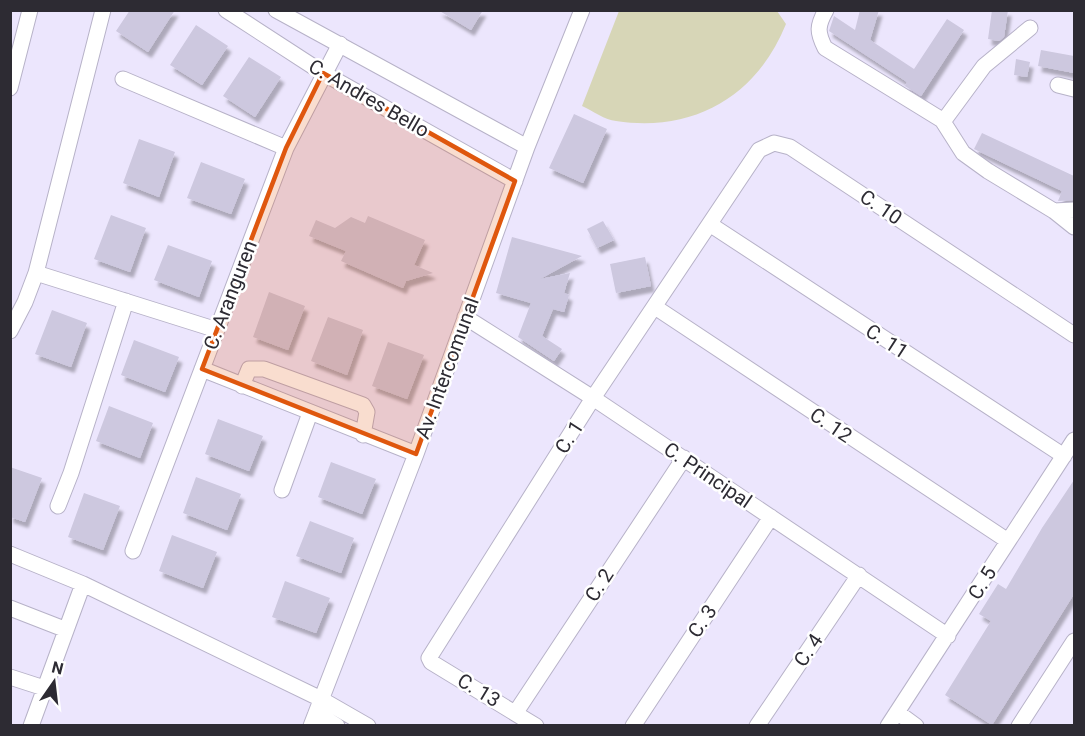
<svg xmlns="http://www.w3.org/2000/svg" width="1085" height="736" font-family="Roboto,sans-serif">
<defs>
<filter id="shadow"><feDropShadow dx="3.5" dy="6" stdDeviation="1.5" flood-color="#0004"/></filter>
</defs>
<rect width="100%" height="100%" fill="#ece6fd"/>
<!-- green -->
<path fill="#d7d6b7" d="M 619,11 L 777,11 L 786,24 C 757,96 694,133 616,121 C 605,120 593,111 582,106 Z"/>
<!-- building -->
<path fill="#cdc8df" filter="url(#shadow)" d="M 130,10 L 175,10 L 148,52 L 116,31 Z
M 438,10 L 483,10 L 471,30 Z
M 860,10 L 879,10 L 870,40 L 914,69 L 947,19 L 964,30 L 921,96 L 905,86 L 907,82 L 829,31 L 834,16 L 855,30 Z
M 992,10 L 1008,10 L 1004,37 L 999,41 L 988,39 Z
M 196,25 L 228,46 L 202,85 L 170,65 Z
M 1041,50 L 1074,56 L 1074,73 L 1038,66 Z
M 249,57 L 281,77 L 255,117 L 223,96 Z
M 1016,59 L 1030,62 L 1027,77 L 1014,75 Z
M 574,114 L 607,129 L 583,183 L 549,168 Z
M 982,133 L 1074,176 L 1074,200 L 1058,201 L 1062,191 L 974,149 Z
M 139,139 L 175,152 L 159,197 L 123,183 Z
M 201,162 L 245,179 L 231,214 L 187,198 Z
M 111,215 L 146,228 L 130,272 L 94,259 Z
M 368,216 L 425,240 L 414,265 L 433,273 L 406,281 L 403,288 L 341,261 L 346,251 L 309,236 L 316,220 L 335,228 L 351,217 L 365,223 Z
M 603,221 L 614,240 L 597,248 L 587,229 Z
M 512,237 L 582,256 L 540,279 L 570,273 L 564,293 L 569,295 L 564,312 L 553,309 L 542,336 L 562,349 L 554,361 L 518,337 L 531,303 L 496,293 Z
M 168,245 L 212,261 L 199,297 L 154,280 Z
M 645,257 L 651,286 L 616,293 L 610,264 Z
M 269,292 L 305,306 L 288,350 L 253,337 Z
M 52,310 L 87,323 L 71,367 L 35,354 Z
M 328,317 L 363,330 L 347,375 L 311,361 Z
M 134,340 L 179,357 L 165,392 L 121,375 Z
M 388,342 L 424,355 L 407,399 L 372,386 Z
M 109,406 L 153,423 L 140,458 L 96,441 Z
M 218,419 L 263,436 L 249,471 L 205,454 Z
M 331,462 L 376,479 L 362,514 L 318,497 Z
M 10,467 L 42,478 L 25,522 L 10,517 Z
M 196,477 L 241,494 L 227,530 L 183,513 Z
M 1074,480 L 1074,594 L 992,725 L 945,695 L 991,621 L 979,614 L 998,584 L 1006,589 L 1042,528 Z
M 84,493 L 120,506 L 103,550 L 68,537 Z
M 310,521 L 354,538 L 341,573 L 296,556 Z
M 172,535 L 217,552 L 203,588 L 159,571 Z
M 285,581 L 330,598 L 316,633 L 272,617 Z"/>
<g fill="none" stroke-linecap="round" stroke-linejoin="round">
<!-- minor casing -->
<g stroke="#b7b2c8" stroke-width="17">
<path id="minor" d="M 226,10 L 323,73 L 515,181
M 276,10 L 527,147
M 826,10 C 817,26 817,32 825,48 L 942,120 L 945,119 L 984,66 L 1030,28
M 123,79 L 286,148
M 1058,85 L 1074,89
M 10,88 L 30,10
M 942,120 L 963,153 L 988,171 L 1054,211 L 1074,210
M 1054,211 L 1074,227
M 711,225 L 1064,456
M 36,273 L 217,330
M 655,307 L 1008,541
M 465,317 L 593,398 L 948,636
M 10,331 L 25,302 L 36,273 L 103,10
M 202,369 L 416,454
M 242,386 L 249,369 L 264,369 L 363,405 L 367,412 L 363,435
M 282,490 L 310,413
M 58,506 L 71,473 L 126,301
M 133,551 L 286,148 L 340,44
M 10,554 L 83,584 L 321,699 L 368,726
M 10,608 L 64,629
M 10,677 L 44,688
M 516,712 L 684,458
M 897,712 L 916,726
M 316,713 L 337,726
M 31,726 L 83,584
M 311,726 L 416,454 L 527,147 L 582,10
M 536,726 L 431,662 L 429,658 L 593,398 L 759,150 L 774,143 L 790,147 L 1074,335
M 633,726 L 771,517
M 757,726 L 859,575
M 888,726 L 1074,440
M 1019,726 L 1074,641"/>
</g>
<!-- minor -->
<use href="#minor" stroke="#fff" stroke-width="15"/>
</g>
<!-- marked area -->
<path fill="#df570e" fill-opacity="0.2" stroke="#df570e" stroke-width="4.5" stroke-linejoin="round" d="M 323,73 L 515,181 L 416,454 L 202,369 L 286,148 Z"/>
<g text-anchor="middle" dominant-baseline="central" stroke-width="5" stroke-linejoin="round" paint-order="stroke">
<!-- street labels -->
<g font-size="20" fill="#2d2b33" stroke="#fff">
<text transform="translate(369 98) rotate(30)">C. Andres Bello</text>
<text transform="translate(881 207) rotate(34)">C. 10</text>
<text transform="translate(230 295) rotate(-69)">C. Aranguren</text>
<text transform="translate(887 341) rotate(33)">C. 11</text>
<text transform="translate(447 368) rotate(-70)">Av. Intercomunal</text>
<text transform="translate(831 425) rotate(34)">C. 12</text>
<text transform="translate(569 437) rotate(-57)">C. 1</text>
<text transform="translate(708 475) rotate(34)">C. Principal</text>
<text transform="translate(982 583) rotate(-58)">C. 5</text>
<text transform="translate(599 585) rotate(-57)">C. 2</text>
<text transform="translate(702 621) rotate(-56)">C. 3</text>
<text transform="translate(808 650) rotate(-56)">C. 4</text>
<text transform="translate(479 690) rotate(31)">C. 13</text>
</g>
</g>
<!-- border -->
<rect width="1085" height="736" fill="none" stroke="#2d2b33" stroke-width="24"/>
<!-- north arrow -->
<g transform="translate(54 682) rotate(14)" stroke="#ffffff" stroke-width="4.5" paint-order="stroke">
<path d="M0-4.5L10 22L0 15L-10 22Z" fill="#2d2b33"/>
<text y="-9" font-size="16" font-weight="bold" text-anchor="middle" fill="#2d2b33">N</text>
</g>
</svg>
